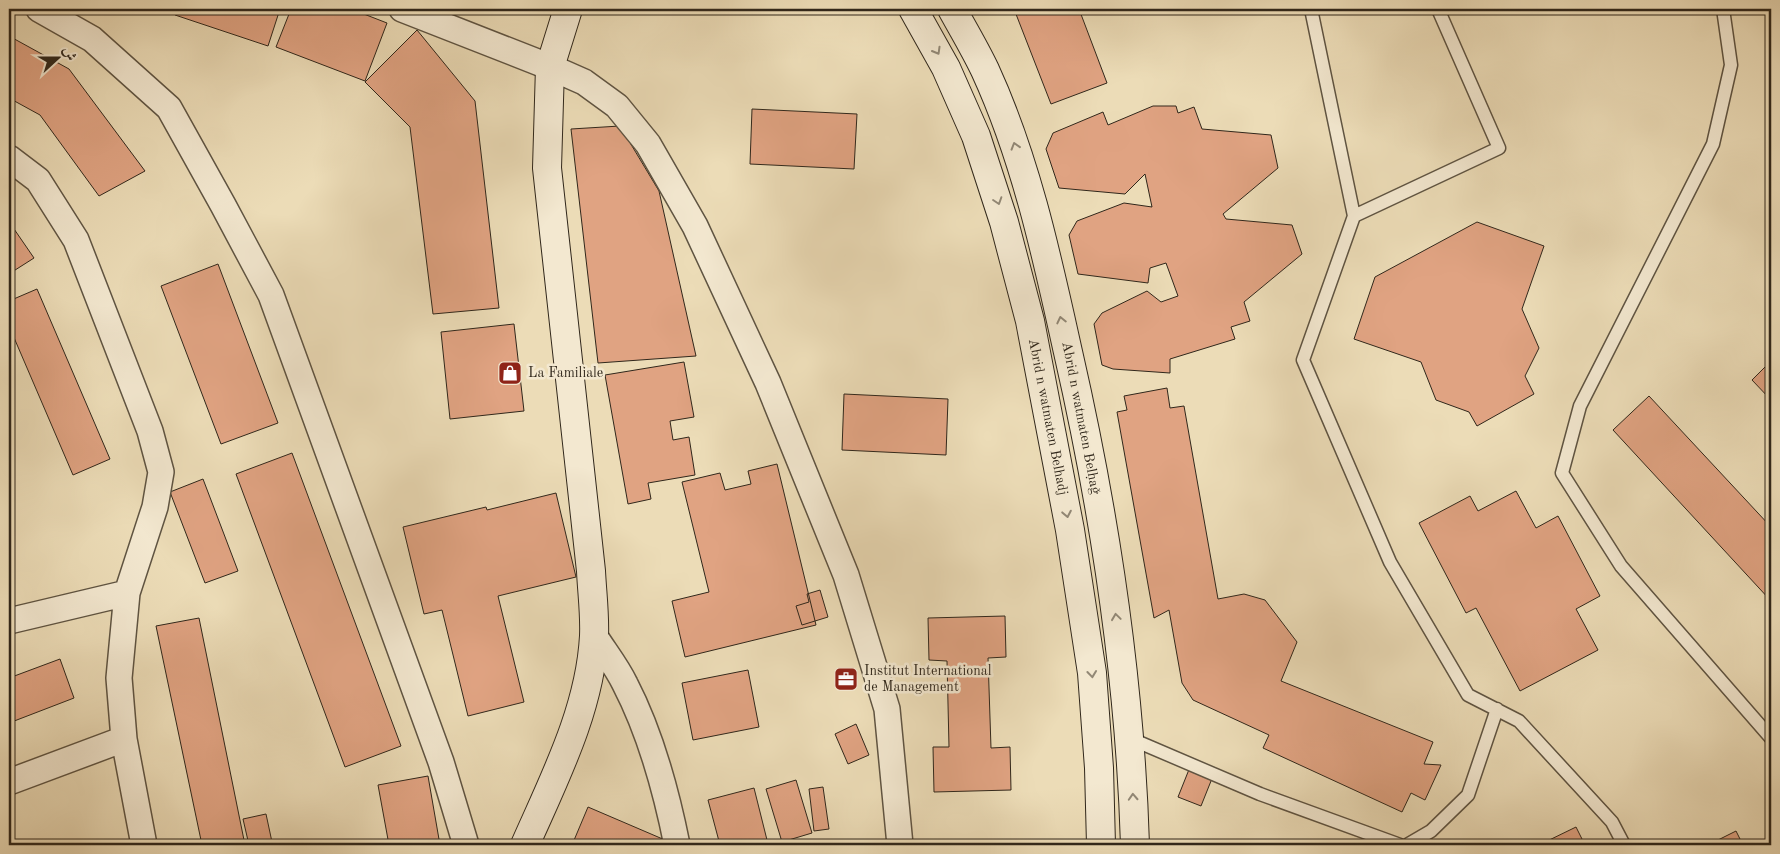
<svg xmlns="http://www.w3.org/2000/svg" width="1780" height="854" font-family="'Old Standard TT',Amiri,serif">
<rect width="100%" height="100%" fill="#ecdcb7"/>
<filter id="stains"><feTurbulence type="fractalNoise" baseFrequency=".004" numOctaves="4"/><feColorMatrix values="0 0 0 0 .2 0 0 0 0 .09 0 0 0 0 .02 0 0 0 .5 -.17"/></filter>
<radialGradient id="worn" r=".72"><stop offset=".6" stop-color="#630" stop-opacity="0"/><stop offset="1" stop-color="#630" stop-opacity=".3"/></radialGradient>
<!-- building -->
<path fill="#e0a382" stroke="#30271b" d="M 177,9 L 280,9 L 268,46 L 175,15 Z
M 291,9 L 351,9 L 387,23 L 365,81 L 276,47 Z
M 1014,9 L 1079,9 L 1107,83 L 1051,104 Z
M 417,30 L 475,101 L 499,308 L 433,314 L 410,127 L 365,82 Z
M 9,36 L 69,69 L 145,171 L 99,196 L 40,115 L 9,98 Z
M 1153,106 L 1176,106 L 1178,113 L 1194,107 L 1202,129 L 1271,135 L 1278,168 L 1223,214 L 1226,219 L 1292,225 L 1302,254 L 1244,302 L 1250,321 L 1231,327 L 1235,339 L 1170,359 L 1170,373 L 1113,369 L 1102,365 L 1094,324 L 1102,313 L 1147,291 L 1161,302 L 1178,296 L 1166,263 L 1150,268 L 1148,283 L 1078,274 L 1069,235 L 1077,221 L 1124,203 L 1152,207 L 1145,174 L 1125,194 L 1059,188 L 1046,149 L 1053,133 L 1103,112 L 1108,125 Z
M 752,109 L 857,114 L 854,169 L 750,164 Z
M 620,126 L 659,191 L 696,356 L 598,363 L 571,129 Z
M 1477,222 L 1544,246 L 1522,309 L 1539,348 L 1525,376 L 1534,394 L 1477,426 L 1469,412 L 1436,400 L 1421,362 L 1354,339 L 1375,277 Z
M 12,226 L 34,258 L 12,272 L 9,266 L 9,228 Z
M 218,264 L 278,423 L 221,444 L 161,286 Z
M 37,289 L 110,459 L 73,475 L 9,326 L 9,301 Z
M 514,324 L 524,411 L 450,419 L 441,332 Z
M 1771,361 L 1771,400 L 1752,380 Z
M 684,362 L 694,417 L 670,421 L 673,440 L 689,437 L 695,475 L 648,483 L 651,499 L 628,504 L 605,375 Z
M 1167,388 L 1170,408 L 1184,406 L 1218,599 L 1244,594 L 1265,600 L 1297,642 L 1281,681 L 1433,742 L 1424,764 L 1441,765 L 1425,800 L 1411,793 L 1402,812 L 1263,748 L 1269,735 L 1193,700 L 1182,683 L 1169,610 L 1154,618 L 1117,412 L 1127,410 L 1124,396 Z
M 844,394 L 948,399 L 946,455 L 842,450 Z
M 1649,396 L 1771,527 L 1771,601 L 1613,430 Z
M 292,453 L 401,746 L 345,767 L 236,474 Z
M 777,464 L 816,625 L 685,657 L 672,601 L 709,592 L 682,482 L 720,473 L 725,490 L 751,484 L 748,471 Z
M 203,479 L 238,571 L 205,583 L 170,492 Z
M 1516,491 L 1536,528 L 1558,516 L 1600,596 L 1576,609 L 1598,650 L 1520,691 L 1476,608 L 1466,613 L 1419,523 L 1470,496 L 1478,511 Z
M 556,493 L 576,577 L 498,596 L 524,702 L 468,716 L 442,610 L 424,614 L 403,527 L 486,507 L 487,510 Z
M 820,590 L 828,617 L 802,625 L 796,606 L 809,602 L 807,594 Z
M 1005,616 L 1006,657 L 988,658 L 991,748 L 1010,747 L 1011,790 L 934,792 L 933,747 L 949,747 L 947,661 L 929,660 L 928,618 Z
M 199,618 L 245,845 L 202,845 L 156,626 Z
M 60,659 L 74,698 L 9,723 L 9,678 Z
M 748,670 L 759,727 L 693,740 L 682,683 Z
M 856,724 L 869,755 L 848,764 L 835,734 Z
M 1192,762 L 1215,771 L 1201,806 L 1178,797 Z
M 428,776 L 440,845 L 389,845 L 378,785 Z
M 796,780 L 812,833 L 782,842 L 766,789 Z
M 823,787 L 829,829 L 814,831 L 809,789 Z
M 754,788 L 768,844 L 775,842 L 776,845 L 720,845 L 708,800 Z
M 588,807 L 665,840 L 663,845 L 572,845 Z
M 266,814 L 272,842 L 249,845 L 243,819 Z
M 1576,827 L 1585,845 L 1539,845 Z
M 1736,831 L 1743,845 L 1708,845 Z"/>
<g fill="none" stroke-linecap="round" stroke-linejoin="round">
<!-- lane casing -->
<g stroke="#5f5442" stroke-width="15">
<path id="lane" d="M 1311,9 L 1354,216 L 1303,360 L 1390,562 L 1468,695 L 1519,721 L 1612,822 L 1624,845
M 1723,9 L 1731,65 L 1713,144 L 1580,406 L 1562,473 L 1621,566 L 1771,738
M 1354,216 L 1499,148 L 1438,9
M 1129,738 L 1260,794 L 1400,845
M 1407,845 L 1431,831 L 1468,795 L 1497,709"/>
</g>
<!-- street casing -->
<g stroke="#5f5442" stroke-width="28">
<path id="street" d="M 39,9 L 92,39 L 169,108 L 223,205 L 271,295 L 441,762 L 466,845
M 402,9 L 550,67 L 584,82 L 617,106 L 648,144 L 695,226 L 768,383 L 846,575 L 887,709 L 900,845
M 9,158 L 38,180 L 76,240 L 150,431 L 161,472 L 155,507 L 127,593 L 119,678 L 124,739 L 144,845
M 9,621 L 127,593
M 594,635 C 604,651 617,667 625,684 C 651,734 666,790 677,845
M 9,782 L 124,739"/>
</g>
<!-- secondary casing -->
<g stroke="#30271b" stroke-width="30">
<path id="secondary" d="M 913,9 L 946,68 L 976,136 L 1004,222 L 1030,321 L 1070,530 L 1092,673 L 1099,768 L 1101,845
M 952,9 C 963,29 975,49 985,70 C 1026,159 1047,257 1068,352 C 1105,514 1130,679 1135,845
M 525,845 C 554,779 590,710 594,636 C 595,615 592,592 591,571 L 547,168 L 550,67 L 568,9"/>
</g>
<!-- lane -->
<use href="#lane" stroke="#f3e8d0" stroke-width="12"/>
<!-- street -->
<use href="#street" stroke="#f3e8d0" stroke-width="25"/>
<!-- secondary -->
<use href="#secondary" stroke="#f3e8d0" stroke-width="28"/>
</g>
<!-- one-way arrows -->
<defs><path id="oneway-chevron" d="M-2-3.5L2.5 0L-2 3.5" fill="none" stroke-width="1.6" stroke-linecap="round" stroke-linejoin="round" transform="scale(1.25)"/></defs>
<g stroke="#928876">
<use href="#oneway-chevron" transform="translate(937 51) rotate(60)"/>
<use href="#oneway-chevron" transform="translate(1015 146) rotate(-107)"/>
<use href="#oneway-chevron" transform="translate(998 201) rotate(72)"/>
<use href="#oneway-chevron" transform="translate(1061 320) rotate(-103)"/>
<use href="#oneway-chevron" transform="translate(1067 514) rotate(79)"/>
<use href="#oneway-chevron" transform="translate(1116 617) rotate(-98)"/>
<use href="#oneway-chevron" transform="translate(1092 674) rotate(84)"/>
<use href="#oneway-chevron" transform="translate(1133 797) rotate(-93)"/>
</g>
<!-- icons -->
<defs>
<g id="shop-square" transform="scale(1.25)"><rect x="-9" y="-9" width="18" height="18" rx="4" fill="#8f2418" stroke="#f3e8d0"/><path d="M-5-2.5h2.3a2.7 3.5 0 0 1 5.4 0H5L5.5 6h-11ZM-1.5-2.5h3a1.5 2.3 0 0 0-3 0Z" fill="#fff"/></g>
<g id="office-square" transform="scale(1.25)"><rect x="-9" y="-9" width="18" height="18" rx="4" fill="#8f2418" stroke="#f3e8d0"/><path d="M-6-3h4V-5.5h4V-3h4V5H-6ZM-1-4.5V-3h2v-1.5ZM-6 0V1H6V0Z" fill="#fff"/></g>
</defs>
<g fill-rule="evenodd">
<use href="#shop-square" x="510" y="373"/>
<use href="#office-square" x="846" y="679"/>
</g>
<g text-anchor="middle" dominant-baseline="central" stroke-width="5" stroke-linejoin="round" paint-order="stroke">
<!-- poi labels -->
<g font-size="14" fill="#30271b" stroke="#f3e8d0" text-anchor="start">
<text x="528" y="373">La Familiale</text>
<text x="864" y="671">Institut International<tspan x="864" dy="16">de Management</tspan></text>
</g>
<!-- street labels -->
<g font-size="14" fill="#30271b" stroke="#f3e8d0">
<text transform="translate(1048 417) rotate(79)">Abrid n watmaten Belhadj</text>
<text transform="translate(1081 418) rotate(79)">Abrid n watmaten Belḥaǧ</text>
</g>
</g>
<!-- margin -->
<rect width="1780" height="854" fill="none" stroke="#ecdcb7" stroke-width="30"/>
<rect x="10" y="10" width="1760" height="834" fill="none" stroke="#30271b" stroke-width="2.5"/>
<rect x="15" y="15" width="1750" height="824" fill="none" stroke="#30271b"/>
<!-- north arrow -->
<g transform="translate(58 58) rotate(69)" stroke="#f3e8d0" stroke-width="4" paint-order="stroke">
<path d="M0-4L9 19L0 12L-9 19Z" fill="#30271b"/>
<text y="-8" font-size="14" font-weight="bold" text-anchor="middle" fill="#30271b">ش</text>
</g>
<rect width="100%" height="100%" filter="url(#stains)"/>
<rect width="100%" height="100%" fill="url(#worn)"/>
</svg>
